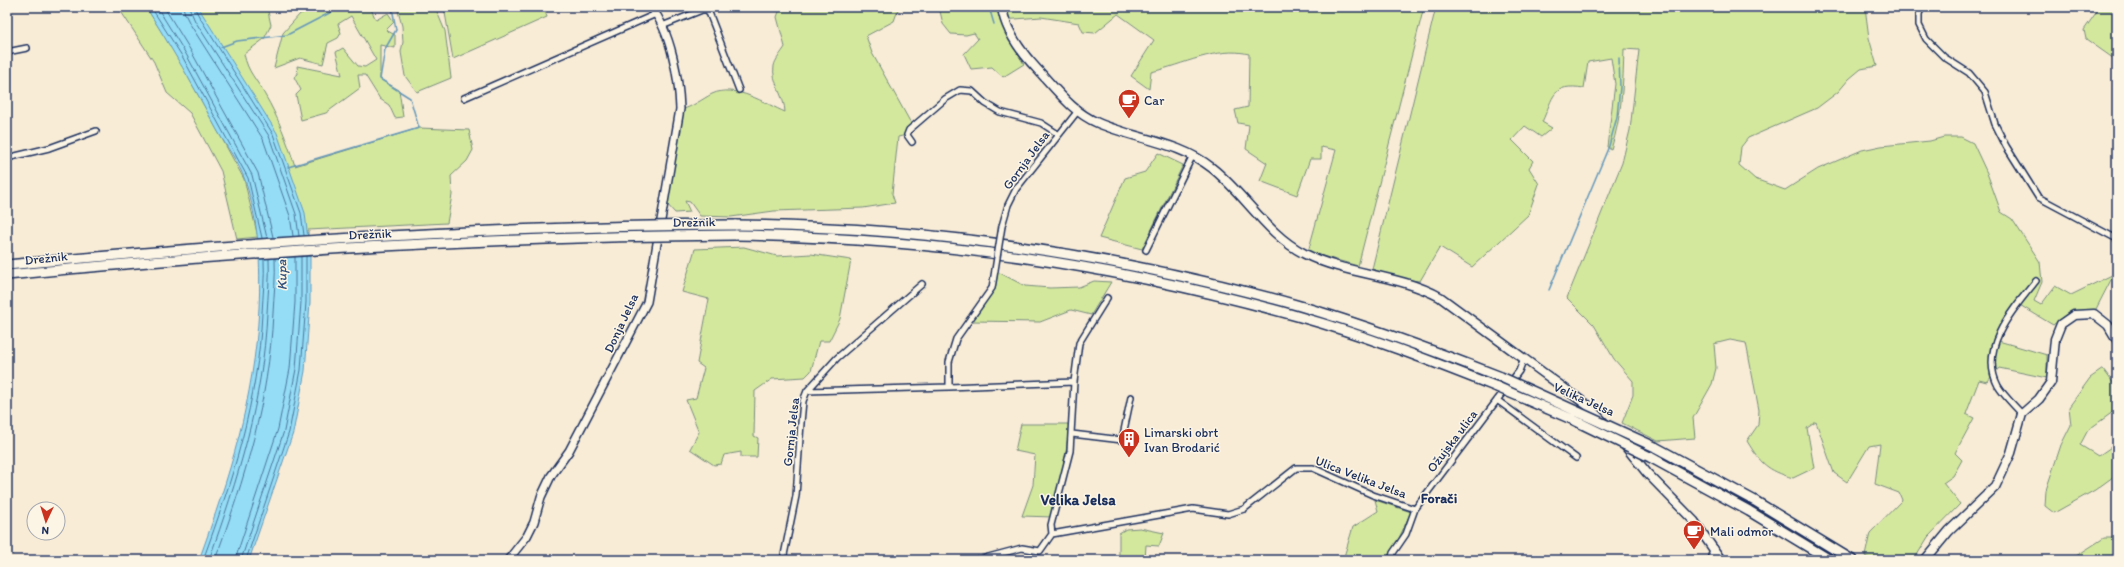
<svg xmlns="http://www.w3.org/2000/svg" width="2124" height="567" font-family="Itim,sans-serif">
<rect width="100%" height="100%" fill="#f8ecd6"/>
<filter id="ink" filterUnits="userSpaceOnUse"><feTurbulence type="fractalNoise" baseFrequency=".025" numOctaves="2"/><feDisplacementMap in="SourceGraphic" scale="8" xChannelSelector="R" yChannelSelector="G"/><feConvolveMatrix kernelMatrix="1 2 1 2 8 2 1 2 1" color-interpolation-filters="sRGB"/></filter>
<g filter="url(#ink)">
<!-- green -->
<path fill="#d4e89d" stroke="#788c7e" d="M 118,7 L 146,7 L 178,58 L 244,179 L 258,237 L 237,239 L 221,171 L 190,113 L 167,93 L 154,62 Z
M 198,7 L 238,7 L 238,10 L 241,7 L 267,7 L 271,25 L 264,39 L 244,54 C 248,73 256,78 265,95 C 278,117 287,141 295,166 L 419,128 L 469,130 L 473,150 L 467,161 L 451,176 L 452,195 L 447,223 L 308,230 L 308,237 Z
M 319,7 L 370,7 L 376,20 L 388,13 L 394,22 L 386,30 L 395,35 L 395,48 L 380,45 L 380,79 L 399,90 L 403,117 L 395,118 L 389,105 L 380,99 L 365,75 L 358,75 L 360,88 L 326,113 L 301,120 L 296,95 L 301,90 L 294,77 L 298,74 L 297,66 L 342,75 L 336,52 L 343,48 L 358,66 L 365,67 L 376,60 L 351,16 L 338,24 L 341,33 L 338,38 L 328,43 L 323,64 L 300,58 L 274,68 L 283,33 L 300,14 Z
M 397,7 L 435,7 L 445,31 L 451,78 L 417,92 L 405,76 L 401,52 L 403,42 L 402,26 Z
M 444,7 L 545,11 L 547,17 L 453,59 Z
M 779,7 L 899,7 L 894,21 L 866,36 L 872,53 L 913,127 L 907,135 L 898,137 L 892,194 L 895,203 L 863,208 L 774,211 L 731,217 L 700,216 L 690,202 L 685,201 L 690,212 L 675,213 L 666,203 L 682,109 C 689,109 704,98 712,94 C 735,83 766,104 785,112 C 785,97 771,82 774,66 C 775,60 782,52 785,47 L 777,17 L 780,9 Z
M 939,7 L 1424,7 L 1358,266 L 1308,252 L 1336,150 L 1321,147 L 1321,159 L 1310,159 L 1297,195 L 1260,181 L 1267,163 L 1246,149 L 1249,125 L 1238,123 L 1235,110 L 1248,107 L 1249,54 C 1217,46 1183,65 1151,72 L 1149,89 L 1131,76 L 1154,40 L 1118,14 L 1095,33 L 1083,32 L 1079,23 L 1041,17 L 1002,20 L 1009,40 L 1024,64 L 1003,77 L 992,67 L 971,69 L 964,54 L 978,39 L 974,33 L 966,35 L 951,34 L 943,24 Z
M 1436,7 L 1865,7 L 1869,38 L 1877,66 L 1861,69 L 1849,79 L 1838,92 L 1817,108 L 1748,138 L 1741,147 L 1739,165 L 1755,179 L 1785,190 L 1818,169 L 1862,150 L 1881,146 L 1930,141 L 1944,137 L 1961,137 L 1973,143 L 1987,173 L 2001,212 L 2012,219 L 2040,262 L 2042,282 L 2034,301 L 2041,305 L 2055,286 L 2071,295 L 2114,274 L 2095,311 L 2069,312 L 2053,325 L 2018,304 L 1995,340 L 2047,355 L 2047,378 L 1999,368 L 1987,382 L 1979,380 L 1966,414 L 1974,418 L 1955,453 L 1962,460 L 1953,476 L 1943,483 L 1960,504 L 1928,537 L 1914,560 L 1872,560 L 1865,556 L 1870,533 L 1902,500 L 1899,493 L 1875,484 L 1880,444 L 1869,446 L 1847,482 L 1834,473 L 1816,422 L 1807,428 L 1814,468 L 1793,478 C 1767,470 1761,464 1747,441 L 1758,425 L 1759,410 L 1746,343 L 1730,340 L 1714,344 L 1716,368 L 1712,384 L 1693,418 L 1695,438 L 1658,441 L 1622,423 L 1633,395 L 1633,381 L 1614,359 L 1594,325 L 1567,298 L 1622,163 L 1630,130 L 1639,50 L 1624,49 C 1623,84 1622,116 1611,149 L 1607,147 L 1615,84 L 1611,58 L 1588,62 L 1584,88 C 1552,83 1554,96 1542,122 L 1552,128 L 1541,137 L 1525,126 L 1512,140 L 1533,161 L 1529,168 L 1539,184 L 1528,215 L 1472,267 L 1440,247 L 1420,281 L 1401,279 L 1372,269 Z
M 2100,7 L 2117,7 L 2117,61 L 2086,39 L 2084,30 Z
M 1158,153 L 1183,165 L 1142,249 L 1099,238 L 1125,178 L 1145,172 Z
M 744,247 L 777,256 L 811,254 L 851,260 L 840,319 L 829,341 L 819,341 L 811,371 L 805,377 L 772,379 L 755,391 L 754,436 L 758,438 L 757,457 L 741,457 L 741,452 L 724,455 L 721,464 L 714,465 L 690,449 L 699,432 L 686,400 L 696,398 L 704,368 L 697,363 L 709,299 L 682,292 L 695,249 Z
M 998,272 L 1025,286 L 1050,288 L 1079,287 L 1094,281 L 1111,282 L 1091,315 L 1071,310 L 1040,322 L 971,321 L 995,288 Z
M 2103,369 L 2117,388 L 2117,409 L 2088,430 L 2080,445 L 2098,456 L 2117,443 L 2117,474 L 2095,490 L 2054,513 L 2045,506 L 2046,490 L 2061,445 L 2071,425 L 2069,407 L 2090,378 Z
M 1021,424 L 1069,424 L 1066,453 L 1053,517 L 1022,516 L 1033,485 L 1035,455 L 1015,451 Z
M 1375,500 L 1411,512 L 1389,560 L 1343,560 L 1353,527 L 1378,511 Z
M 1140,528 L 1164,533 L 1159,546 L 1146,545 L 1145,560 L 1119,560 L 1119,533 L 1126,529 Z
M 2117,531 L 2117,560 L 2070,560 L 2104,538 L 2112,538 Z"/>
<!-- water -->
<path fill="#95ddf7" stroke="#6497ba" d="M 146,7 L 198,7 L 277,133 L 305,213 L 310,257 L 310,302 L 305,371 L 293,433 L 249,560 L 199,560 C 230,474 254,401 259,308 C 261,265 259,222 245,180 C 239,163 226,146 217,130 C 195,88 171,47 146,7 Z"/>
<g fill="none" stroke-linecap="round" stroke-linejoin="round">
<!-- shore -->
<path stroke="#4c759b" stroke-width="1" d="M 151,7 L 182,56 L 248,178 L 262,238
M 157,7 L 186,54 L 252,175 L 267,238
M 164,7 L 191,51 L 258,173 L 273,237
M 183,7 L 185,14 L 190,24 L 263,139 L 290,216 L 293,236
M 189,7 L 195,21 L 269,136 L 296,214 L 299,236
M 194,7 L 200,18 L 273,134 L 301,213 L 304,235
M 203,560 C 233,478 258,401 262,313 C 263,295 265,277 264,259
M 209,560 C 238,478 263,401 267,313 C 268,295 270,277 269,259
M 215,560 C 245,478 269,401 273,313 C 274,295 276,276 275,258
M 235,560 L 278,429 L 290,369 L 295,302 L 295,257
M 241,560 L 284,431 L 296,369 L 301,302 L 301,257
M 246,560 L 289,432 L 301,370 L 306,302 L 306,256"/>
<!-- stream -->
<path stroke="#6497ba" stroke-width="1.5" d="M 592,7 L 594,9 L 619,7
M 989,7 L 994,24
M 221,47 L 237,41 L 287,35 L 341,7
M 288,167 L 419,128 L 410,98 L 380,79 L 385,49 L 396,30 L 392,7
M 1549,290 L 1609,146 L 1617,117 L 1620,87 L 1619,58"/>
<!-- street casing -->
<g stroke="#1b2f5e" stroke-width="8">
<path id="street" d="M 1922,7 L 1919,14 L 1919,25 L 1926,39 L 1944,57 L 1969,73 L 1985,92 L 1995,124 L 2006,146 L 2038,197 L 2117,239
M 662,26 L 702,10 L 708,10 L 739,90
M 7,52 L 27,48
M 464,98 L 656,14
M 912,142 L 907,135 L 909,130 L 945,99 L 960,90 L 972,91 L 985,103 L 1000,112 L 1041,123 L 1058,134
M 7,158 L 49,148 L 96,131
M 1002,226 L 1008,205 L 1016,189 L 1077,112
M 1146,250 L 1193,155
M 949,387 L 1074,382
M 807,391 L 949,387 L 949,362 L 956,339 L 992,288 L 995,270
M 1497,400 L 1576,458
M 2022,414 C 2014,405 2004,396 1998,386 C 1978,348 2013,309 2036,281
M 1072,434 L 1122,440 L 1131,397
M 1052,534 L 1051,525 L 1070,451 L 1074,382 L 1079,343 L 1107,298
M 783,560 L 796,496 L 801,423 L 803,401 L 807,391 L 837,358 L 922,284
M 977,560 L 1022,548 L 1040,551 L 1052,534 L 1193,509 L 1228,514 L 1244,509 L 1296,468 L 1313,468 L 1373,495 L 1415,509
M 1391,560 L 1393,553 L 1406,534 L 1415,509 L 1519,371 L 1524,358"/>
</g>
<!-- secondary casing -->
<g stroke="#1b2f5e" stroke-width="10">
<path id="secondary" d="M 508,560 L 527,536 L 534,522 L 541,497 L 551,476 L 569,451 L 647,302 L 680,109 C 679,78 671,32 651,7
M 1711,560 L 1714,549"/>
</g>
<!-- primary casing -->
<g stroke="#1b2f5e" stroke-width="11">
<path id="primary" d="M 1002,7 C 1005,31 1021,52 1037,69 C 1056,89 1072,112 1098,123 C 1135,139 1180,142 1212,168 C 1245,194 1267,235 1305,254 C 1347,275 1398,274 1440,297 L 1587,405 L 1618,437 L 1647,473 L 1694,521 L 1721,560
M 1925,560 L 1949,531 L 1995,487 L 2011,453 L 2022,414 L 2039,399 L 2051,382 L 2055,339 L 2061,324 L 2074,315 L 2094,314 L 2108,325 L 2117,340"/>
</g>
<!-- highway casing -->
<g stroke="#1b2f5e" stroke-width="12">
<path id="highway" d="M 735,225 C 927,227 1115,254 1300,306 C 1368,326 1435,351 1501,377
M 735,235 C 930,238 1109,263 1297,316 C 1365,335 1431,361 1497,387
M 1655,447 L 1755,501 L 1852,560
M 1650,457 L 1749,511 L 1830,560"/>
</g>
<!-- street -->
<use href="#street" stroke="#fcf5e5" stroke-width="5"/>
<!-- secondary -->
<use href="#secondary" stroke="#fcf5e5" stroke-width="7"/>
<!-- primary -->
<use href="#primary" stroke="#fcf5e5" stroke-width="8"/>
<!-- highway -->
<use href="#highway" stroke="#fcf5e5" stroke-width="9"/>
<!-- street-bridge casing -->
<g stroke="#1b2f5e" stroke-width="8" stroke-linecap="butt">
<path id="street-bridge" d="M 995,270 L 1002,226"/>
</g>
<!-- highway-bridge casing -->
<g stroke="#1b2f5e" stroke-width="12" stroke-linecap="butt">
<path id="highway-bridge" d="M 7,265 C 249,242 492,226 735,225
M 7,275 C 249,251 492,237 735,235
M 1501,377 L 1655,447
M 1497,387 L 1574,420 L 1650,457"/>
</g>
<!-- street-bridge -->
<use href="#street-bridge" stroke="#fcf5e5" stroke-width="5"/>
<!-- highway-bridge -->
<use href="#highway-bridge" stroke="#fcf5e5" stroke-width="9"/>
</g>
</g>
<!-- icons -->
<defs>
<g id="cafe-pin" transform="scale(1.15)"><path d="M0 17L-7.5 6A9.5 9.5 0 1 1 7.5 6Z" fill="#c8321e" stroke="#fcf5e5"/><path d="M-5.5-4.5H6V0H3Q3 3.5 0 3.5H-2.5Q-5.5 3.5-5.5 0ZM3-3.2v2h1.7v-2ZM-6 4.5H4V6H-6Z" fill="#fff"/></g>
<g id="building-pin" transform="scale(1.15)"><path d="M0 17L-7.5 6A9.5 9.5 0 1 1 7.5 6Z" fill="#c8321e" stroke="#fcf5e5"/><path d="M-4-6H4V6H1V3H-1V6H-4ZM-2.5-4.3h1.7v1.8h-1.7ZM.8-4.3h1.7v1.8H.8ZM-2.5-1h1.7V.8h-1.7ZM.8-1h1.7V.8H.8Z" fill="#fff"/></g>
</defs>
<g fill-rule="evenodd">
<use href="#cafe-pin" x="1129" y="100"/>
<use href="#building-pin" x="1129" y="439"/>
<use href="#cafe-pin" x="1694" y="531"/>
</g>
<g text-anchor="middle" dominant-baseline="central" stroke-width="3" stroke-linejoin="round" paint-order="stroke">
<!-- poi labels -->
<g font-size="13" fill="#1b2f5e" stroke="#fcf5e5" text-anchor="start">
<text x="1144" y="100">Car</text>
<text x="1144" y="432">Limarski obrt<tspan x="1144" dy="15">Ivan Brodarić</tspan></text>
<text x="1710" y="531">Mali odmor</text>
</g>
<!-- street labels -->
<g font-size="13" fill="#1b2f5e" stroke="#fcf5e5">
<text transform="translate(1026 160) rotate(-54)">Gornja Jelsa</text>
<text transform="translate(694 222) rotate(-1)">Drežnik</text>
<text transform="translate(370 234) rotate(-3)">Drežnik</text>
<text transform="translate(46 258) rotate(-6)">Drežnik</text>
<text transform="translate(621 323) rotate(-65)">Donja Jelsa</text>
<text transform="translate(1584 399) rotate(24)">Velika Jelsa</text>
<text transform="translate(791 432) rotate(-84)">Gornja Jelsa</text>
<text transform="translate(1452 441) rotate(-53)">Ožujska ulica</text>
<text transform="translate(1361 477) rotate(21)">Ulica Velika Jelsa</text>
</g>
<!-- water labels -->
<g font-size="14" font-style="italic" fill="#33527d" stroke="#fcf5e5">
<text transform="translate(282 275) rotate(-91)">Kupa</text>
</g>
<!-- neighbourhood labels -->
<g font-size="14" font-weight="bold" fill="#1b2f5e" stroke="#fcf5e5">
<text x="1439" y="498">Forači</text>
</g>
<!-- quarter labels -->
<g font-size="15" font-weight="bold" fill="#1b2f5e" stroke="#fcf5e5">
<text x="1078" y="500">Velika Jelsa</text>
</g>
</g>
<!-- margin -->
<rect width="2124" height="567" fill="none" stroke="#fcf5e5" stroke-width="24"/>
<rect x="12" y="12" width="2100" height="543" fill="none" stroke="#1b2f5e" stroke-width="1.5" filter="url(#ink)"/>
<!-- north arrow -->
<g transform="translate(46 521) rotate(184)"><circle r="19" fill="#fcf5e5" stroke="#a2a6af"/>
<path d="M0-3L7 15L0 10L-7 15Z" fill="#c8321e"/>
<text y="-6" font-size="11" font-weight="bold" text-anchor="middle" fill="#1b2f5e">N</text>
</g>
</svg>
